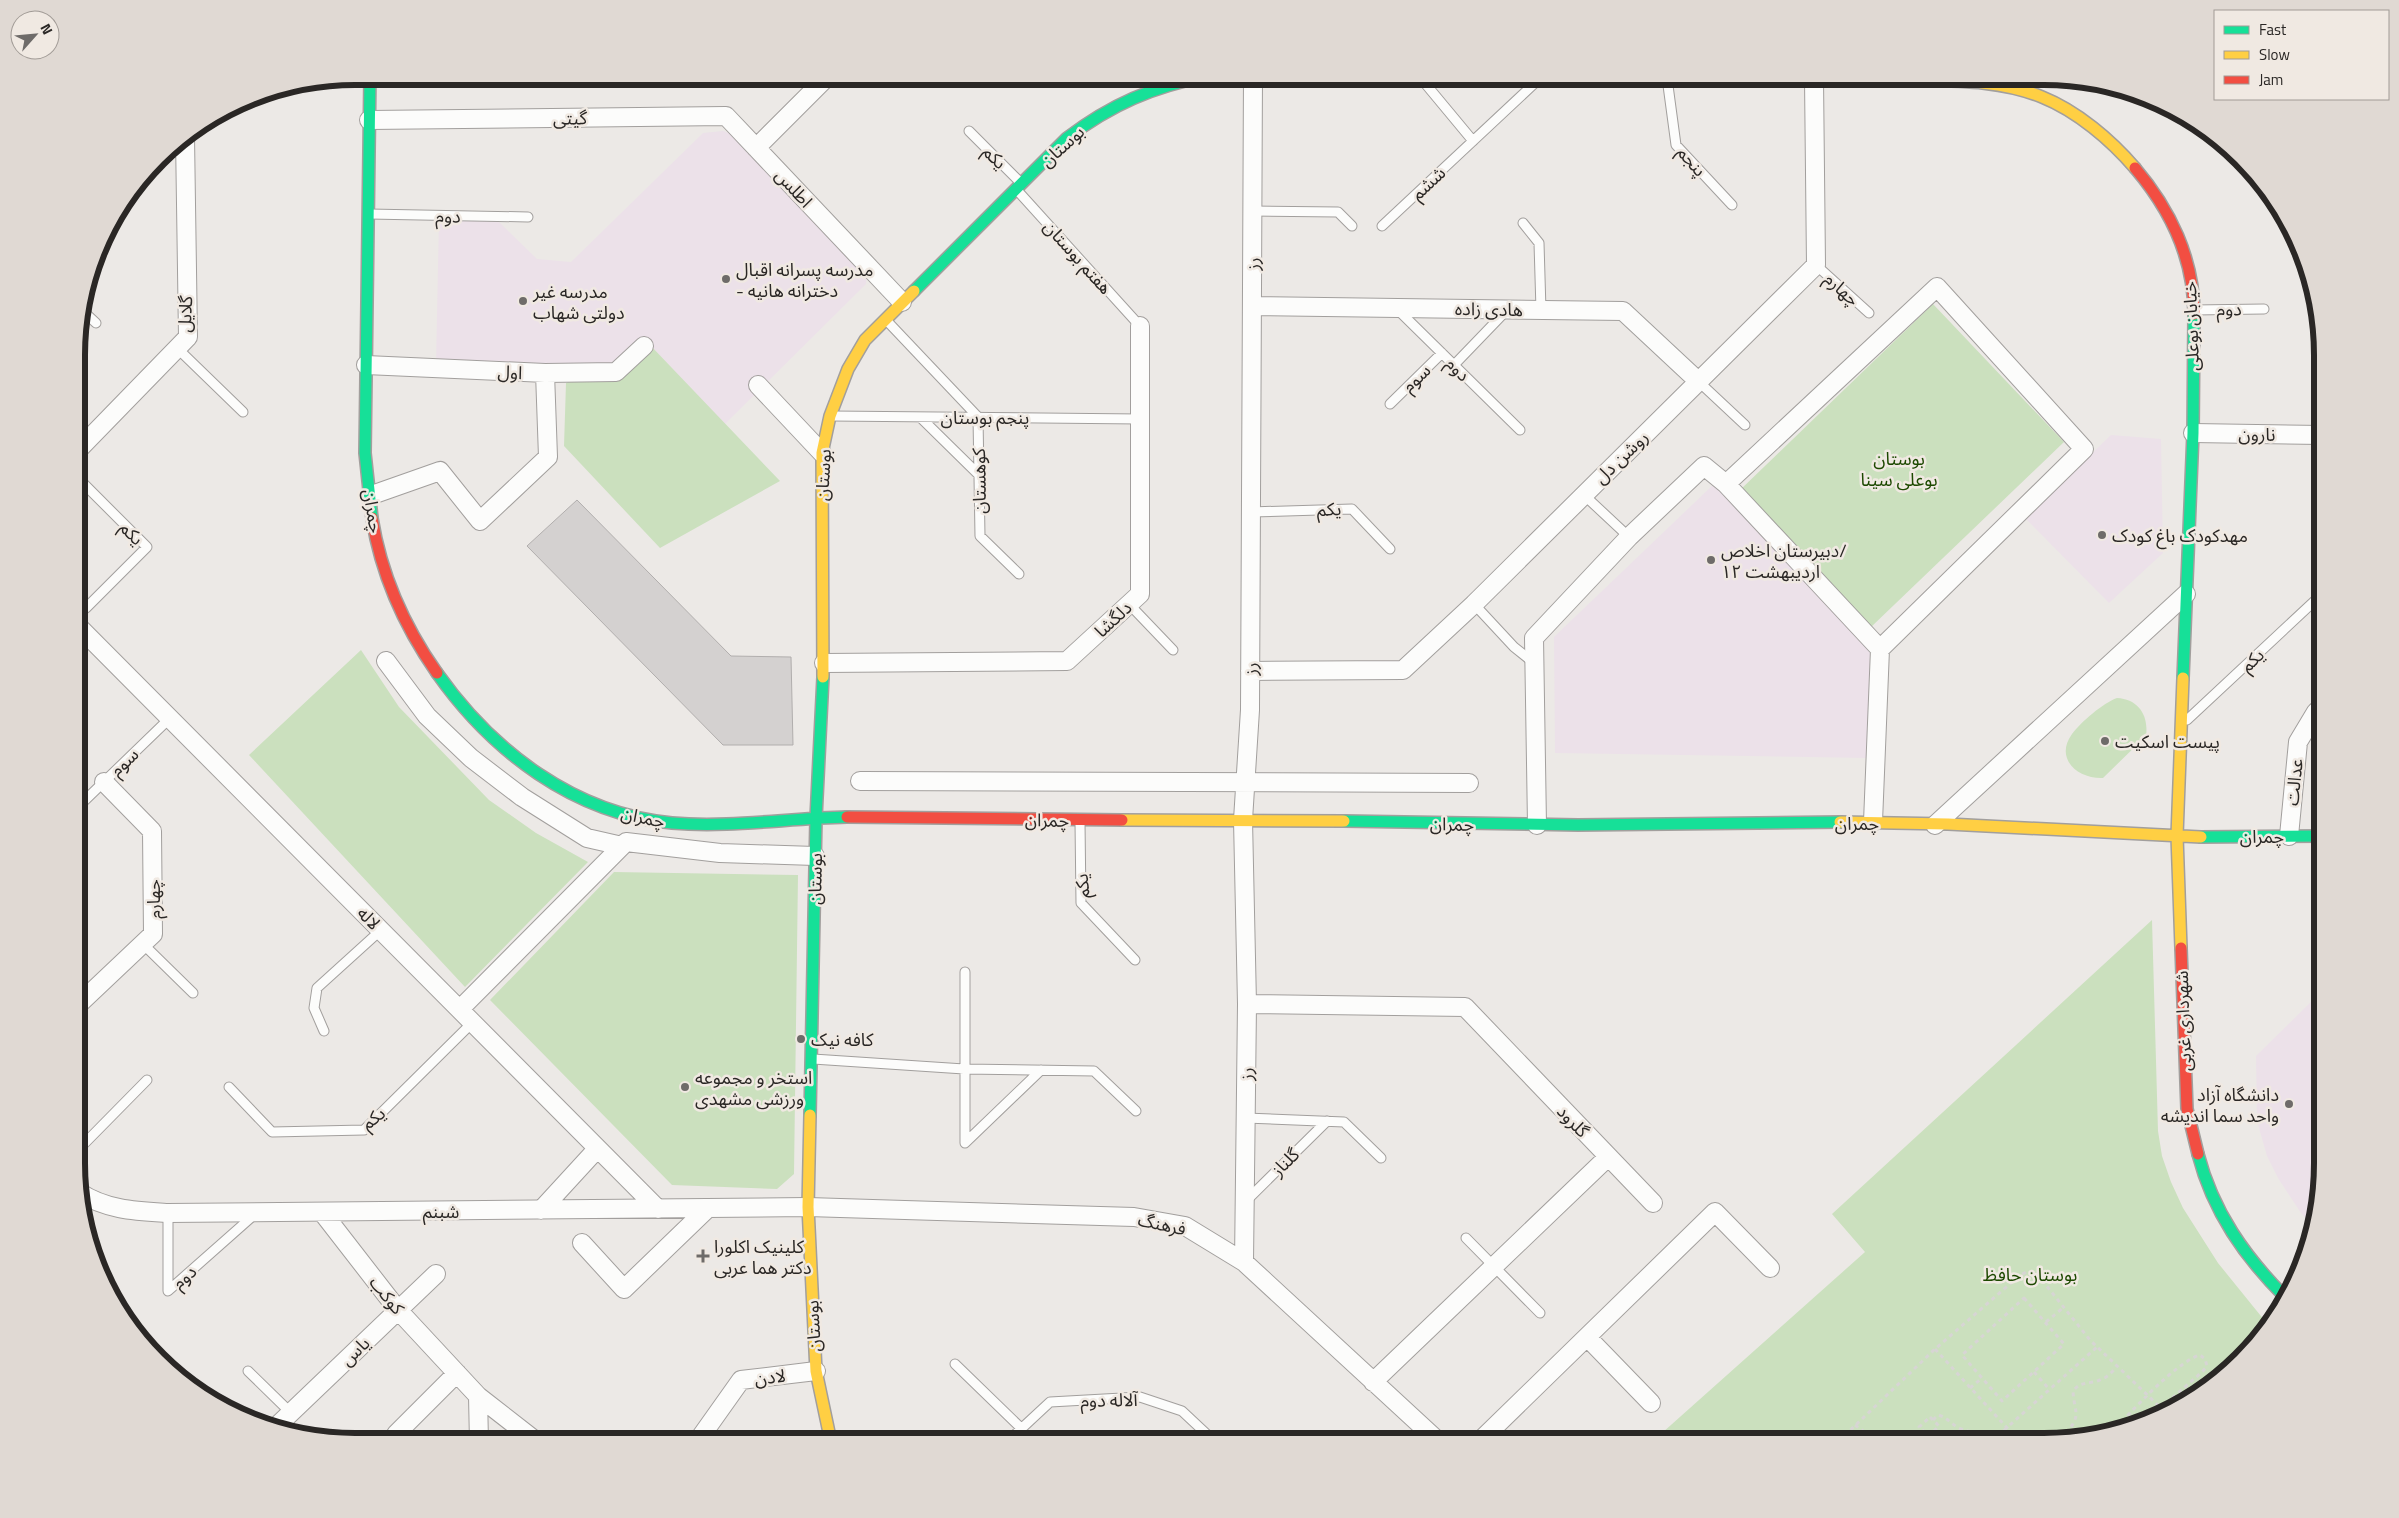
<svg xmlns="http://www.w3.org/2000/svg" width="2399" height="1518" font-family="'Titillium Web','Noto Sans Arabic',sans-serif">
<rect width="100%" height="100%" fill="#ece9e6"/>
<!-- education -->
<path fill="#ece1e9" d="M 723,131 L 731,134 L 867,273 L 866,284 L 725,424 L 646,341 L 615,368 L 436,364 L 439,219 L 496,219 L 537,259 L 571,262 L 703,133 Z
M 2111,435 L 2161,439 L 2163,553 L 2109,603 L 2025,518 Z
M 1715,483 L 1873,651 L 1868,758 L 1555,753 L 1554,637 Z
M 2322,991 L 2322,1181 L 2313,1226 L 2301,1213 L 2278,1178 L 2267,1156 L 2257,1121 L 2256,1056 Z"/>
<!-- green -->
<path fill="#cbe0be" d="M 1933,304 L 2064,442 L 1870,628 L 1739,491 Z
M 650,345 L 780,481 L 660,548 L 564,446 L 566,383 L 580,377 L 618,377 Z
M 361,650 L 399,707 L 489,800 L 536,833 L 588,862 L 465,987 L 249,755 Z
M 2117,698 C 2138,699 2149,715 2146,736 L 2103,778 C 2078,779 2054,759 2072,734 C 2081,722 2103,703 2117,698 Z
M 614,872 L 798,875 L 794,1174 L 777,1189 L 672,1185 L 490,1000 Z
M 2152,920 L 2158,1131 L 2162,1156 L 2171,1182 L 2183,1208 L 2218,1263 L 2269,1326 L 2241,1360 L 2183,1405 L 2117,1432 L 2062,1441 L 1653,1441 L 1865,1252 L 1832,1214 Z"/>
<!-- building -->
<path fill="#d4d1d0" stroke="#b1aead" d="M 577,500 L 731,656 L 791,657 L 793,745 L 723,745 L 527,546 Z"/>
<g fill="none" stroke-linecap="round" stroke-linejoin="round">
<!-- lane casing -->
<g stroke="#a29f9d" stroke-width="11">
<path id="lane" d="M 910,76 L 916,82
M 1419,76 L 1473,141
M 1667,78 L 1676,145 L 1732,205
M 969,131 L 1021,183
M 1016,189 L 1140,326
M 1252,211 L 1338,212 L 1352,226
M 369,214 L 528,217
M 1523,223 L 1539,243 L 1541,310
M 1382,226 L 1537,81
M 1816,265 L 1869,313
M 81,309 L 96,323
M 1398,310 L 1520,430
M 2194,310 L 2264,309
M 887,321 L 978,417 L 980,536 L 1019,574
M 177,348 L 243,412
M 1454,365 L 1506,311
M 1698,381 L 1745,425
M 1390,404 L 1442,353
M 831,416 L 1140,419
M 920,417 L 979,475
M 79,479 L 147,547 L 86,608
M 1583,494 L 1629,537
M 1251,512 L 1352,509 L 1390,549
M 1129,604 L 1173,650
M 1474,604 L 1514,647 L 1534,663
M 2187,720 L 2322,594
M 79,806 L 170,718
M 1080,822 L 1081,903 L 1135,960
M 143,944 L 193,993
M 965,972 L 965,1143 L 1041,1070
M 324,1031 L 314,1008 L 317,988 L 381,930
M 813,1059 L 964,1069 L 1094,1071 L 1136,1111
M 229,1087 L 272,1132 L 364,1130 L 473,1022
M 1245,1118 L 1344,1122 L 1381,1158
M 79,1149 L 147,1080
M 1246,1201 L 1327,1121
M 168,1213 L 168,1291 L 255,1214
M 1466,1238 L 1540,1313
M 2282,1292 L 2295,1280
M 955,1364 L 1021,1428
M 248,1371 L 291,1413
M 1007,1442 L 1050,1402 L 1140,1397 L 1182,1411 L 1214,1441"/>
</g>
<!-- street casing -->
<g stroke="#a29f9d" stroke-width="20">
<path id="street" d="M 369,120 L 726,116 L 902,302
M 169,148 L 185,148
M 756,148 L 828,76
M 1252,306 L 1623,311 L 1698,381
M 366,365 L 545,373 L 616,372 L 644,346
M 758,385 L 822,453
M 2193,433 L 2322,435
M 79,449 L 188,337 L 185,137
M 1726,484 L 1937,287 L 2084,449 L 1880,649 L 1873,822
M 369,496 L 440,471 L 480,521 L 548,457 L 545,373
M 79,627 L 658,1209
M 386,661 L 427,716 L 471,758 L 522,797 L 587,838 L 622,846
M 824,663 L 1067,661 L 1140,594 L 1140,326
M 1250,671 L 1403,670 L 1474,604 L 1816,265 L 1814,79
M 860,781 L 1469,783
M 1537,825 L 1534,638 L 1629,537 L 1704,466 L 1726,484 L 1880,649
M 1935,825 L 2186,594
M 2289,836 L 2298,742 L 2316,712 L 2322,706
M 79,1004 L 153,934 L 152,831 L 104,782
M 1247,1004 L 1465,1007 L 1653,1203
M 460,1009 L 626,842 L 720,853 L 815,856
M 79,1192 C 106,1210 136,1211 168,1213 L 808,1207 L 1134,1217 L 1185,1226 L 1244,1262 L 1438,1441
M 541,1210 L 597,1149
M 322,1212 L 398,1310 L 478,1396 L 479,1442
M 582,1243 L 624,1289 L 708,1208
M 1244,1262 L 1247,1004 L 1243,820 L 1250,710 L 1253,76
M 1587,1337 L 1651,1403
M 1373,1382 L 1608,1157
M 478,1396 L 537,1442
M 278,1430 L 278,1425 L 436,1274
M 1480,1441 L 1715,1212 L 1770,1268
M 404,1442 L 396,1434 L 457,1373
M 697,1442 L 741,1380 L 816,1371"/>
</g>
<!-- fast casing -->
<g stroke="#a29f9d" stroke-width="14">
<path id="fast" d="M 370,76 L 365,453 L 372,518
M 914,291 L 1067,138 C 1112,104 1152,87 1207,76
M 437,673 C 492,751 574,814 672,823 C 730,828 789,818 847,817
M 2183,678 L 2193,433 L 2194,314
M 1344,821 L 1578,825 L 1840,822
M 2201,837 L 2322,836
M 810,1115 L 816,818 L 823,677
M 2198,1154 C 2213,1212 2245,1257 2286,1298"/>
</g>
<!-- slow casing -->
<g stroke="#a29f9d" stroke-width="14">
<path id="slow" d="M 1804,79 C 1840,80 1875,80 1911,80 C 1955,81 2001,80 2042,97 C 2077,111 2111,140 2135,168
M 823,677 L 822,453 L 830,416 L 848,369 L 865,340 L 914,291
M 1122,820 L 1344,821
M 1840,822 L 1948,824 L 2201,837
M 2181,948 L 2177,836 L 2183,678
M 810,1115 L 808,1207 L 816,1371 L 831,1442"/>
</g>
<!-- jam casing -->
<g stroke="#a29f9d" stroke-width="14">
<path id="jam" d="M 1524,76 L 1804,79
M 2135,168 C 2170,209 2194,259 2194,314
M 372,518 C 381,574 404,626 437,673
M 847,817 L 1122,820
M 2181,948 L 2187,1109 L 2198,1154"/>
</g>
<!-- path -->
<path stroke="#d7d5d4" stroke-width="3" stroke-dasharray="4 4" stroke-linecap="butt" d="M 2024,1298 L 2064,1344 L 2002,1401 L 1962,1355 Z
M 2046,1322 L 2064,1307
M 1935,1349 L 2019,1441
M 2034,1372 L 2049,1389
M 1970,1388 L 1982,1378
M 1930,1417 L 1939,1426 L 1929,1436 L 1919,1427 Z
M 1933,1420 L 1938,1415 C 1947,1417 1951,1424 1959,1428 C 1972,1434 1982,1430 1992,1441
M 1855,1425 L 1874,1439 L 1887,1436 L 1896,1441
M 2111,1433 C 2129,1414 2177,1361 2200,1355 L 2205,1359 L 2207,1366 L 2202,1372 L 2147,1420
M 1839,1441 L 1935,1349 L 2019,1276 L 2028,1271 L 2037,1274 L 2090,1340 L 2165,1412
M 1992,1441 L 2097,1347
M 2044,1441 L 2050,1437 L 2064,1435 C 2083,1415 2074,1413 2073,1391 C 2082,1380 2090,1385 2102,1379 C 2108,1377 2113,1371 2117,1366"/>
<!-- lane -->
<use href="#lane" stroke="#fcfcfb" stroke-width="9"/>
<!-- street -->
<use href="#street" stroke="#fcfcfb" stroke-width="18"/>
<!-- fast -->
<use href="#fast" stroke="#16e098" stroke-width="11"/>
<!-- slow -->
<use href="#slow" stroke="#ffcf43" stroke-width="11"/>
<!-- jam -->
<use href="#jam" stroke="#f24e42" stroke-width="11"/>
</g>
<!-- markers -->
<g fill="#6e6b69" stroke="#f0e9e2" stroke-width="2">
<circle cx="726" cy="279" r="5"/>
<circle cx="523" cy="301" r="5"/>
<circle cx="2102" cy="535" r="5"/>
<circle cx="1711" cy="560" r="5"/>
<circle cx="2105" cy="741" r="5"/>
<circle cx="801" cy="1039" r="5"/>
<circle cx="685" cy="1087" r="5"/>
<circle cx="2289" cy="1104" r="5"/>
<path d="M700.5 1248.5h5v5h5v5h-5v5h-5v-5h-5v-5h5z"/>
</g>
<g text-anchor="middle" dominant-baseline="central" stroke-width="5" stroke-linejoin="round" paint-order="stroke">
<!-- street labels -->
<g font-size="18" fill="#2a2725" stroke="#f0e9e2">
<text transform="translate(570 118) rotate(-1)">گیتی</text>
<text transform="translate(1062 146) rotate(-42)">بوستان</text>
<text transform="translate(995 157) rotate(45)">یکم</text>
<text transform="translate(1692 161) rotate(49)">پنجم</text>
<text transform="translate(1428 183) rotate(-43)">ششم</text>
<text transform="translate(794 188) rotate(47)">اطلس</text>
<text transform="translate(448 216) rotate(1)">دوم</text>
<text transform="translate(1078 257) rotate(48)">هفتم بوستان</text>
<text transform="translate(1252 264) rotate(-90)">رز</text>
<text transform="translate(1842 289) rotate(42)">چهارم</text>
<text transform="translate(1489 309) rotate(1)">هادی زاده</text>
<text transform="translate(2229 309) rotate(-1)">دوم</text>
<text transform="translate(185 314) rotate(-87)">گلایل</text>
<text transform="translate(2191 326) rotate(-92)">خیابان بوعلی</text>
<text transform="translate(1458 369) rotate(45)">دوم</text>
<text transform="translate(510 372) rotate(3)">اول</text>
<text transform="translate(1416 378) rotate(-44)">سوم</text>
<text x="985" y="417">پنجم بوستان</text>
<text transform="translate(2257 434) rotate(1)">نارون</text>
<text transform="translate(1621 457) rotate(-44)">روشن دل</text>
<text transform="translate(823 475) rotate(-87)">بوستان</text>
<text transform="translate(979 481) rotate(-91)">کوهستان</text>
<text transform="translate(1329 509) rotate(-2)">یکم</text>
<text transform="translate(373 511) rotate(81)">چمران</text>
<text transform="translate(132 533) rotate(46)">یکم</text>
<text transform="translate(1113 619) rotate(-43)">دلگشا</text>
<text transform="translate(2252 660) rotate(-43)">یکم</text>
<text transform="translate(1250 669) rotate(-90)">رز</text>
<text transform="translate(124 762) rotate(-44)">سوم</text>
<text transform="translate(2294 782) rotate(-84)">عدالت</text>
<text transform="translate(643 817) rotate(12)">چمران</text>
<text transform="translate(1047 820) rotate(1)">چمران</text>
<text x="1857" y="823">چمران</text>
<text transform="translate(1452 824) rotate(1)">چمران</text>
<text x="2262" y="836">چمران</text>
<text transform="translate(815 879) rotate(-89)">بوستان</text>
<text transform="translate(1082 886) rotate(-95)">یکم</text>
<text transform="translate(153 899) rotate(-90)">چهارم</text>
<text transform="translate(369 918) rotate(45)">لاله</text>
<text transform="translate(2183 1021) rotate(-92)">شهرداری غربی</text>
<text transform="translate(1246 1074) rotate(-89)">رز</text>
<text transform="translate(373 1118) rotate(-38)">یکم</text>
<text transform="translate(1573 1121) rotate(46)">گلرود</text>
<text transform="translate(1285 1162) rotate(-45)">گلناز</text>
<text x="441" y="1211">شبنم</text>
<text transform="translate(1162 1224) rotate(12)">فرهنگ</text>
<text transform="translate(184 1277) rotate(-42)">دوم</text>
<text transform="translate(387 1295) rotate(51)">کوکب</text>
<text transform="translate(813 1326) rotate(-93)">بوستان</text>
<text transform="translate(355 1351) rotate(-44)">یاس</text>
<text transform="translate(770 1377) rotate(-7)">لادن</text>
<text transform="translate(1109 1400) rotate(-1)">آلاله دوم</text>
</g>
<!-- poi labels -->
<g font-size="18" fill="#2a2725" stroke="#f0e9e2" text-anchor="start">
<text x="736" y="269">مدرسه پسرانه اقبال<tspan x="736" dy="21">- دخترانه هانیه</tspan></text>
<text x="533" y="291">مدرسه غیر<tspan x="533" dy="21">دولتی شهاب</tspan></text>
<text x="2112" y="535">مهدکودک باغ کودک</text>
<text x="1721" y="550">دبیرستان اخلاص/<tspan x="1721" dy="21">۱۲ اردیبهشت</tspan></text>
<text x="2115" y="741">پیست اسکیت</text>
<text x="811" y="1039">کافه نیک</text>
<text x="695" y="1077">استخر و مجموعه<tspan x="695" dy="21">ورزشی مشهدی</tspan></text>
<text x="2279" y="1094" text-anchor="end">دانشگاه آزاد<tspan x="2279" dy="21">واحد سما اندیشه</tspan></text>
<text x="714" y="1246">کلینیک اکلورا<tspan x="714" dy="21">دکتر هما عربی</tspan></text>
</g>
<!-- park labels -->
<g font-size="18" fill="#1d4900" stroke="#f0e9e2">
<text x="1899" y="458">بوستان<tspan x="1899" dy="21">بوعلی سینا</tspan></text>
<text x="2030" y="1274">بوستان حافظ</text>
</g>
</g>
<!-- crop -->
<path d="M0 0H2399V1518H0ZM355 85H2044A270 270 0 0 1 2314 355V1163A270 270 0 0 1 2044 1433H355A270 270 0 0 1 85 1163V355A270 270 0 0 1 355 85Z" fill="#e0d9d3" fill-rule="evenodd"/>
<path fill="none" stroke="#2a2725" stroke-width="6" d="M355 85H2044A270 270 0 0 1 2314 355V1163A270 270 0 0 1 2044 1433H355A270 270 0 0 1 85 1163V355A270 270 0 0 1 355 85Z"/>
<!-- legend -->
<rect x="2214" y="10" width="175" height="90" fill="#f0e9e2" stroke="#a19b96"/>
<rect x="2224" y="26" width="25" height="8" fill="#16e098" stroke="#a19b96"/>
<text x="2259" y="35" font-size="15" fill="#2a2725">Fast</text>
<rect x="2224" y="51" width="25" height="8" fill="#ffcf43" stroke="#a19b96"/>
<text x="2259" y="60" font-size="15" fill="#2a2725">Slow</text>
<rect x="2224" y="76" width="25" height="8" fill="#f24e42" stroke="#a19b96"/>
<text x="2259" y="85" font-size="15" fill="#2a2725">Jam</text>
<!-- north arrow -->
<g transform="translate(35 35) rotate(63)"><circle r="24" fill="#f0e9e2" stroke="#a19b96"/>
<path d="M0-4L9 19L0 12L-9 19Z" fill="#6e6b69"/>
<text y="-8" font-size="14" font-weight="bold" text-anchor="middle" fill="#2a2725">N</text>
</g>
</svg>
